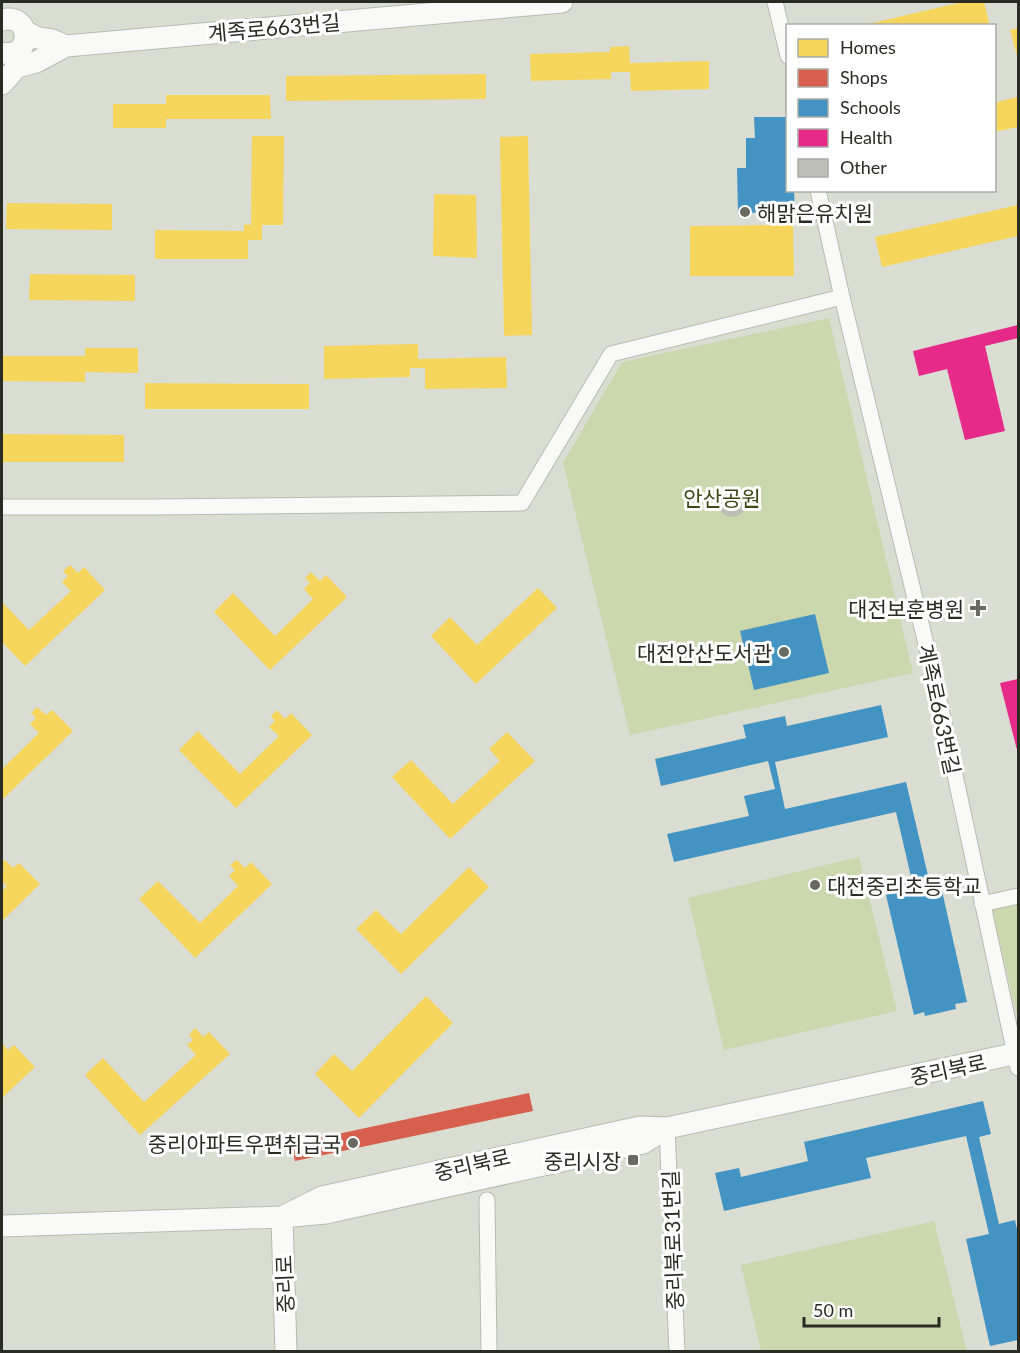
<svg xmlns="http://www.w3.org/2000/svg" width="1020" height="1353" font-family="Lato,'Noto Sans KR',sans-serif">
<rect width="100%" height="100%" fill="#daddd2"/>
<!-- green -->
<path fill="#cbd7ad" d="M 829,318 L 913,673 L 630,735 L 563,463 L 622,362 Z
M 859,857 L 897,1011 L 724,1050 L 688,898 Z
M 1018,902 L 1018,1013 L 1016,1012 L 992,908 Z
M 934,1221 L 967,1351 L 761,1351 L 741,1265 Z"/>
<!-- homes -->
<path fill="#f6d55c" d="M 963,2 L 984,2 L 990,26 L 859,26 Z
M 1018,28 L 1018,60 L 1010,30 Z
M 629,46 L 630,63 L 709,61 L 709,89 L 631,91 L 630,72 L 611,72 L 611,79 L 531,81 L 530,54 L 610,52 L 610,47 Z
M 486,74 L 486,99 L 286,101 L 286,76 Z
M 166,95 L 270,95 L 271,119 L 166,119 L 166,128 L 113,128 L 113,104 L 166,104 Z
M 1017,97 L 1018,103 L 1018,127 L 994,132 L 994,103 Z
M 252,136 L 284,136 L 283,225 L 262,225 L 262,240 L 248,240 L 248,259 L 155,259 L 155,230 L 244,231 L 244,224 L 251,225 Z
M 528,136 L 532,335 L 504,336 L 500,137 Z
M 434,194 L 476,195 L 477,258 L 433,256 Z
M 7,203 L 112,204 L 112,230 L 6,229 Z
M 1018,205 L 1018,236 L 882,267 L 875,237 Z
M 793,225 L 794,276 L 690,276 L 690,226 Z
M 30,274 L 135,275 L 135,301 L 29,300 Z
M 418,344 L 418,359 L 506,357 L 507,388 L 425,389 L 425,368 L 410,368 L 410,377 L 324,379 L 324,346 Z
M 85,348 L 138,348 L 138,373 L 85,372 L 85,382 L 2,381 L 2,356 L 85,356 Z
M 145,383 L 309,384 L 309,409 L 145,409 Z
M 2,434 L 124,435 L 124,462 L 2,462 Z
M 70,565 L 78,573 L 84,567 L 105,590 L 25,666 L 2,642 L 2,602 L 29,630 L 71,591 L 62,582 L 68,576 L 63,571 Z
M 311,572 L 320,581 L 326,575 L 347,597 L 270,670 L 214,612 L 233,593 L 275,636 L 313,599 L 304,589 L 310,583 L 305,578 Z
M 538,588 L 557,608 L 476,684 L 431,636 L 450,617 L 477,645 Z
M 37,707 L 46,715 L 52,710 L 73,731 L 2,800 L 2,769 L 39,733 L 30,724 L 36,718 L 31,713 Z
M 277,710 L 285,719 L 291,713 L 312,735 L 236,808 L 179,750 L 198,731 L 240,774 L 279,736 L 269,727 L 275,721 L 271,716 Z
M 507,732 L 535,761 L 450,839 L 392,777 L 411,760 L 453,804 L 500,761 L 489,749 Z
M 5,860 L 13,868 L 19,863 L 40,884 L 2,921 L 2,891 L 7,886 L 2,881 L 2,873 L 4,871 L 2,868 L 2,863 Z
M 237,860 L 245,868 L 251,862 L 272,884 L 195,958 L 139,899 L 158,881 L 200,923 L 238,886 L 229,876 L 235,870 L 230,865 Z
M 469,867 L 489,887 L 401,974 L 356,929 L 376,910 L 401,934 Z
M 426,996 L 453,1023 L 359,1118 L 315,1074 L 334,1054 L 352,1071 Z
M 195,1028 L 203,1037 L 209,1032 L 230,1054 L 140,1135 L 85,1075 L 103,1058 L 144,1102 L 196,1055 L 187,1045 L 193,1040 L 189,1035 Z
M 2,1043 L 8,1050 L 14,1045 L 35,1067 L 2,1098 Z"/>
<!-- shops -->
<path fill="#d6604d" d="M 529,1093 L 533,1111 L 295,1161 L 291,1144 Z"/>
<!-- schools -->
<path fill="#4393c3" d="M 754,117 L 786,117 L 788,190 L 794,190 L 795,212 L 738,213 L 737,168 L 746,168 L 746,138 L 755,138 Z
M 815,614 L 829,673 L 754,690 L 740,631 Z
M 881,705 L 888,737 L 775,762 L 785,809 L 906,782 L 930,884 L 940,882 L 967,1002 L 955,1004 L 956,1009 L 925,1016 L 924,1012 L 914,1015 L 886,895 L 902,891 L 900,884 L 912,881 L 896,812 L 674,862 L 667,834 L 749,816 L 744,796 L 775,789 L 768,761 L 661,786 L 655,759 L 746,738 L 743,725 L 785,716 L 787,726 Z
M 983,1101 L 991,1134 L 979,1137 L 999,1224 L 1015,1220 L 1018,1234 L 1018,1340 L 990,1346 L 966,1239 L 989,1234 L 966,1136 L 866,1158 L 871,1178 L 724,1211 L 715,1173 L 739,1168 L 741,1177 L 808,1161 L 804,1142 Z"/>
<!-- health -->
<path fill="#e7298a" d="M 1018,325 L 1018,338 L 985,346 L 1005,431 L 965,440 L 947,369 L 919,376 L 913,351 Z
M 1018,679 L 1018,754 L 1000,683 Z"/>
<!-- building -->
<path fill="#bdbfb6" d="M717 502a15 15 0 1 1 30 0a15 15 0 1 1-30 0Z"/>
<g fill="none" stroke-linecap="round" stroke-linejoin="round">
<!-- street casing -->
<g stroke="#b8bab1" stroke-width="17">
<path id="street" d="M 775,2 L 788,56
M 818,190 L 842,297 L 934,677 L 1018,1068
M 2,507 L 152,507 L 522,503 L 611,354 L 842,297
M 982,904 L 1018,896
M 667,1128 L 677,1352
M 487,1200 L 489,1352"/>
</g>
<!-- secondary casing -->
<g stroke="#b8bab1" stroke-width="23">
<path id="secondary" d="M 2,20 C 32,12 34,59 2,53
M 24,31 L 38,38 L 52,40 L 66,46 L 562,2
M 2,84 L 17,67 L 36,62 L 66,46
M 282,1217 L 322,1197 L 640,1127 L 667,1128 L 1018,1053
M 282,1217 L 286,1352
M 2,1226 L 282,1217 L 326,1213 L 643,1143 L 667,1128"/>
</g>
<!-- street -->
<use href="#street" stroke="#f9faf8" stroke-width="15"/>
<!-- secondary -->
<use href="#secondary" stroke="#f9faf8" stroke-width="21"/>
</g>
<!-- markers -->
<g fill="#686a61" stroke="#fff" stroke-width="2">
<circle cx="745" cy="212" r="6"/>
<path d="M975 599h6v6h6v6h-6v6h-6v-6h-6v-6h6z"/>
<circle cx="784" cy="652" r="6"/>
<circle cx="815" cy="885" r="6"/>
<circle cx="353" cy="1143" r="6"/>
<rect x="627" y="1154" width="12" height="12" rx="3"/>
</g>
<g text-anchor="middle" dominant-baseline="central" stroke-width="6" stroke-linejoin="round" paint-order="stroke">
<!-- street labels -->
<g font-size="21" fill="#2a2c24" stroke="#fff">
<text transform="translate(274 27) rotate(-5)">계족로663번길</text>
<text transform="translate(940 709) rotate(78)">계족로663번길</text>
<text transform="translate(948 1069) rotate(-12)">중리북로</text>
<text transform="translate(472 1164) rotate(-13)">중리북로</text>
<text transform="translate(672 1240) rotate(-92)">중리북로31번길</text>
<text transform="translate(284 1284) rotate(-92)">중리로</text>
</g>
<!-- poi labels -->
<g font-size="21" fill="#2a2c24" stroke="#fff" text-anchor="end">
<text x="757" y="212" text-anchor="start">해맑은유치원</text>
<text x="964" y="608">대전보훈병원</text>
<text x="772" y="652">대전안산도서관</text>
<text x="827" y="885" text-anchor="start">대전중리초등학교</text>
<text x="341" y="1143">중리아파트우편취급국</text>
<text x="621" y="1160">중리시장</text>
</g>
<!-- park labels -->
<g font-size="21" fill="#3b4714" stroke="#fff">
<text x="722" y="497">안산공원</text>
</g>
</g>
<!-- border -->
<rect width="1020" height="1353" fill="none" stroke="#2a2c24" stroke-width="6"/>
<!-- legend -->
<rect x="786" y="24" width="210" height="168" fill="#ffffff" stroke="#aaaba7" stroke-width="1.5"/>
<rect x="798" y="39" width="30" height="18" fill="#f6d55c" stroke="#aaaba7" stroke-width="1.5"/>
<text x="840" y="54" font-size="18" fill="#2a2c24">Homes</text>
<rect x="798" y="69" width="30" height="18" fill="#d6604d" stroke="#aaaba7" stroke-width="1.5"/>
<text x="840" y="84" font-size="18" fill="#2a2c24">Shops</text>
<rect x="798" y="99" width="30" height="18" fill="#4393c3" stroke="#aaaba7" stroke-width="1.5"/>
<text x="840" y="114" font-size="18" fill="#2a2c24">Schools</text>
<rect x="798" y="129" width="30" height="18" fill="#e7298a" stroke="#aaaba7" stroke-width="1.5"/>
<text x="840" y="144" font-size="18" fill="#2a2c24">Health</text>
<rect x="798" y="159" width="30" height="18" fill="#bdbfb6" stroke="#aaaba7" stroke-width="1.5"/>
<text x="840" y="174" font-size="18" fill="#2a2c24">Other</text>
<!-- scale -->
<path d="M804 1317v9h135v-9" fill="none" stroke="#2a2c24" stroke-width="3"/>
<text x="813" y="1317" font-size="18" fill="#2a2c24" stroke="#ffffff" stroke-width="4.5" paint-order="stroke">50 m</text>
</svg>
